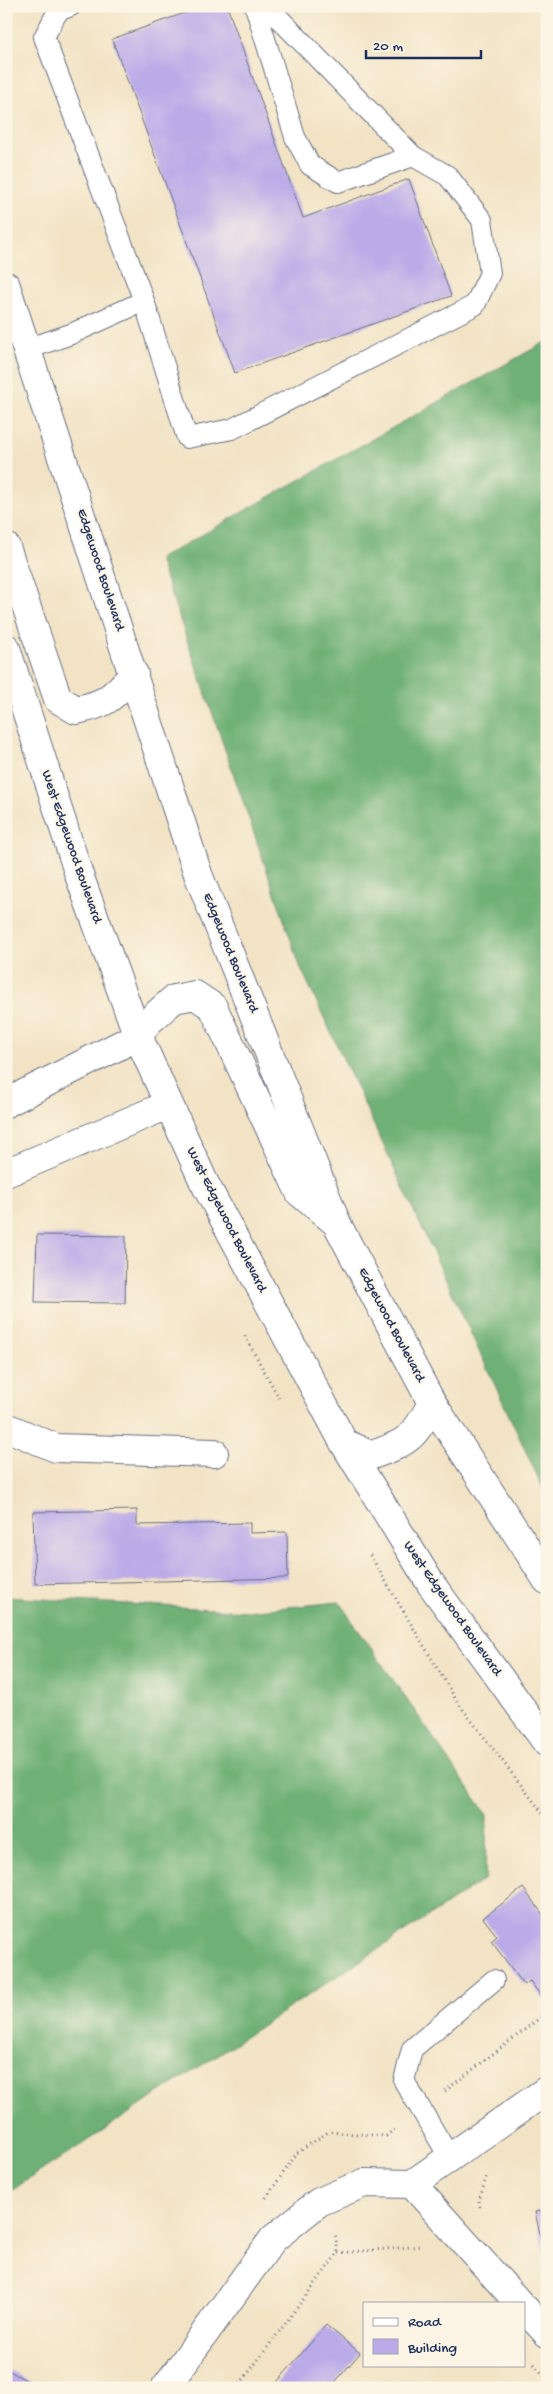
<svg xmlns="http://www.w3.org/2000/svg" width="553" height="2394" font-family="'Gochi Hand',sans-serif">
<rect width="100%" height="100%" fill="#fcf5e5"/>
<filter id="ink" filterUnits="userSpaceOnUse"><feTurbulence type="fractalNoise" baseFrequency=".02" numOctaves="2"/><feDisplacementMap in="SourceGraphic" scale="10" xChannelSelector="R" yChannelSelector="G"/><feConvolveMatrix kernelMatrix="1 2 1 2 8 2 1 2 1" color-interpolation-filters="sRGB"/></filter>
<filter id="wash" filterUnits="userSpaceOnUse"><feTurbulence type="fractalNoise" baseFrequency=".0096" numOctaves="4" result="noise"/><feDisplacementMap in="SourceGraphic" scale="20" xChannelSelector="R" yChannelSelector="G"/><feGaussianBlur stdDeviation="1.12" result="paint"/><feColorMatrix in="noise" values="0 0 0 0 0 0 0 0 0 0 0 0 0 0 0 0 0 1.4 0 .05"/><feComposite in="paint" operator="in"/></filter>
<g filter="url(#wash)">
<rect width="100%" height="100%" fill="#f2e3c5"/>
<!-- forest -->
<path fill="#6eb074" stroke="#447069" d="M 547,341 L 547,1497 L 300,966 L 159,559 Z
M 6,1597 L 248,1611 L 339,1602 L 487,1815 L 485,1879 L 6,2194 Z"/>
<g id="blocks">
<!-- building -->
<path fill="#baaae8" d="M 204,6 L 227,6 L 303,218 L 409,179 L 451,296 L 235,373 L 112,39 Z
M 37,1235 L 126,1236 L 125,1303 L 35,1302 Z
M 137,1510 L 137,1525 L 250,1523 L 250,1533 L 287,1532 L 288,1578 L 35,1584 L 33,1512 Z
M 523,1888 L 547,1920 L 547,1996 L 543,1999 L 530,1981 L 524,1985 L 491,1941 L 497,1936 L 483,1918 Z
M 547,2210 L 547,2262 L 546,2262 L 535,2212 Z
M 326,2325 L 360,2353 L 330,2388 L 272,2388 Z
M 6,2369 L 40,2388 L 6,2388 Z"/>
</g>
</g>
<g filter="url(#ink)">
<use href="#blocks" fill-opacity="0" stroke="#666e82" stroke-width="1"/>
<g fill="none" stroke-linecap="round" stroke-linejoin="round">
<!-- service casing -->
<g stroke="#666e82" stroke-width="22">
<path id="service" d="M 255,6 L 295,137 L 310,165 L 338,182 L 413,156
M 144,301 L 187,438 L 232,429 L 475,305 L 490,273 L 482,220 L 448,176 L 413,156 L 267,6
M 27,349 L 71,334 L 144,301 L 44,37 L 58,11 L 71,6
M 450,2158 L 404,2081 L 412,2049 L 494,1980"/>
</g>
<!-- minor casing -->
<g stroke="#666e82" stroke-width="30">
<path id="minor" d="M 6,1103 L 138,1036
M 6,1173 L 168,1105
M 6,1427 L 56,1448 L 214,1453
M 412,2184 L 519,2303
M 524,2308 L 547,2333
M 165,2388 L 273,2239 L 319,2202 L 364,2183 L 412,2184 L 547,2090"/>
</g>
<!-- tertiary casing -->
<g stroke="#666e82" stroke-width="30">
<path id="tertiary" d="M 6,286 L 198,874 L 337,1224 L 432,1403 L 547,1580
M 6,547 L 58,699 L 76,710 C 108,704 112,697 134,674
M 6,648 L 79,875 L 138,1036 L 204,1182 L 344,1443 L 431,1584 L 547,1743
M 138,1036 L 148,1022 L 174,999 L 195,995 L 213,1007 L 300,1193 L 334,1221
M 344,1443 L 372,1455 C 409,1442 414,1438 432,1403"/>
</g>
<!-- path -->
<path stroke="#666e82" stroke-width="3" stroke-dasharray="1 4" stroke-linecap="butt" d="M 245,1336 L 279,1398
M 370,1555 L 458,1703 L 547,1819
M 445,2091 L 541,2017
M 266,2198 L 297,2153 L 328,2132 L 386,2136 L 396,2128
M 480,2207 L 479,2201 L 487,2175
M 338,2253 L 422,2246
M 534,2364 L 547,2379
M 237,2388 L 338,2253 L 335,2232"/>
<!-- service -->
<use href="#service" stroke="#fff" stroke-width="20"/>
<!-- minor -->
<use href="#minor" stroke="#fff" stroke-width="28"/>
<!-- tertiary -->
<use href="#tertiary" stroke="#fff" stroke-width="28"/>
</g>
</g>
<g text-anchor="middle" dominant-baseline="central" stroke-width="4" stroke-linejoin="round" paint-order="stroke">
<!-- street labels -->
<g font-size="14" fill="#1b2f5e" stroke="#fcf5e5">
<text transform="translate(100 570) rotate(72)">Edgewood Boulevard</text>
<text transform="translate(71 847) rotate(71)">West Edgewood Boulevard</text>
<text transform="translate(230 953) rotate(68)">Edgewood Boulevard</text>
<text transform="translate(226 1220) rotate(63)">West Edgewood Boulevard</text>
<text transform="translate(391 1325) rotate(62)">Edgewood Boulevard</text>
<text transform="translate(452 1609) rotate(55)">West Edgewood Boulevard</text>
</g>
</g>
<!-- margin -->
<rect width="553" height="2394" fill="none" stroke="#fcf5e5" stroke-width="25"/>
<!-- legend -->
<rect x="363" y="2302" width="162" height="65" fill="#fcf5e5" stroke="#a2a6af"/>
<rect x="373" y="2318" width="25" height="8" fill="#ffffff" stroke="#a2a6af"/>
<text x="408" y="2326" font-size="15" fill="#1b2f5e">Road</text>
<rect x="373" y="2339" width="25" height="15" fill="#baaae8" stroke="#a2a6af"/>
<text x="408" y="2352" font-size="15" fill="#1b2f5e">Building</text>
<!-- scale -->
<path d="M366 50v8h115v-8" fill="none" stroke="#1b2f5e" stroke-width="2.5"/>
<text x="373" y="50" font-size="15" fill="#1b2f5e" stroke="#fcf5e5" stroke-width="4" paint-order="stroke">20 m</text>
</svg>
